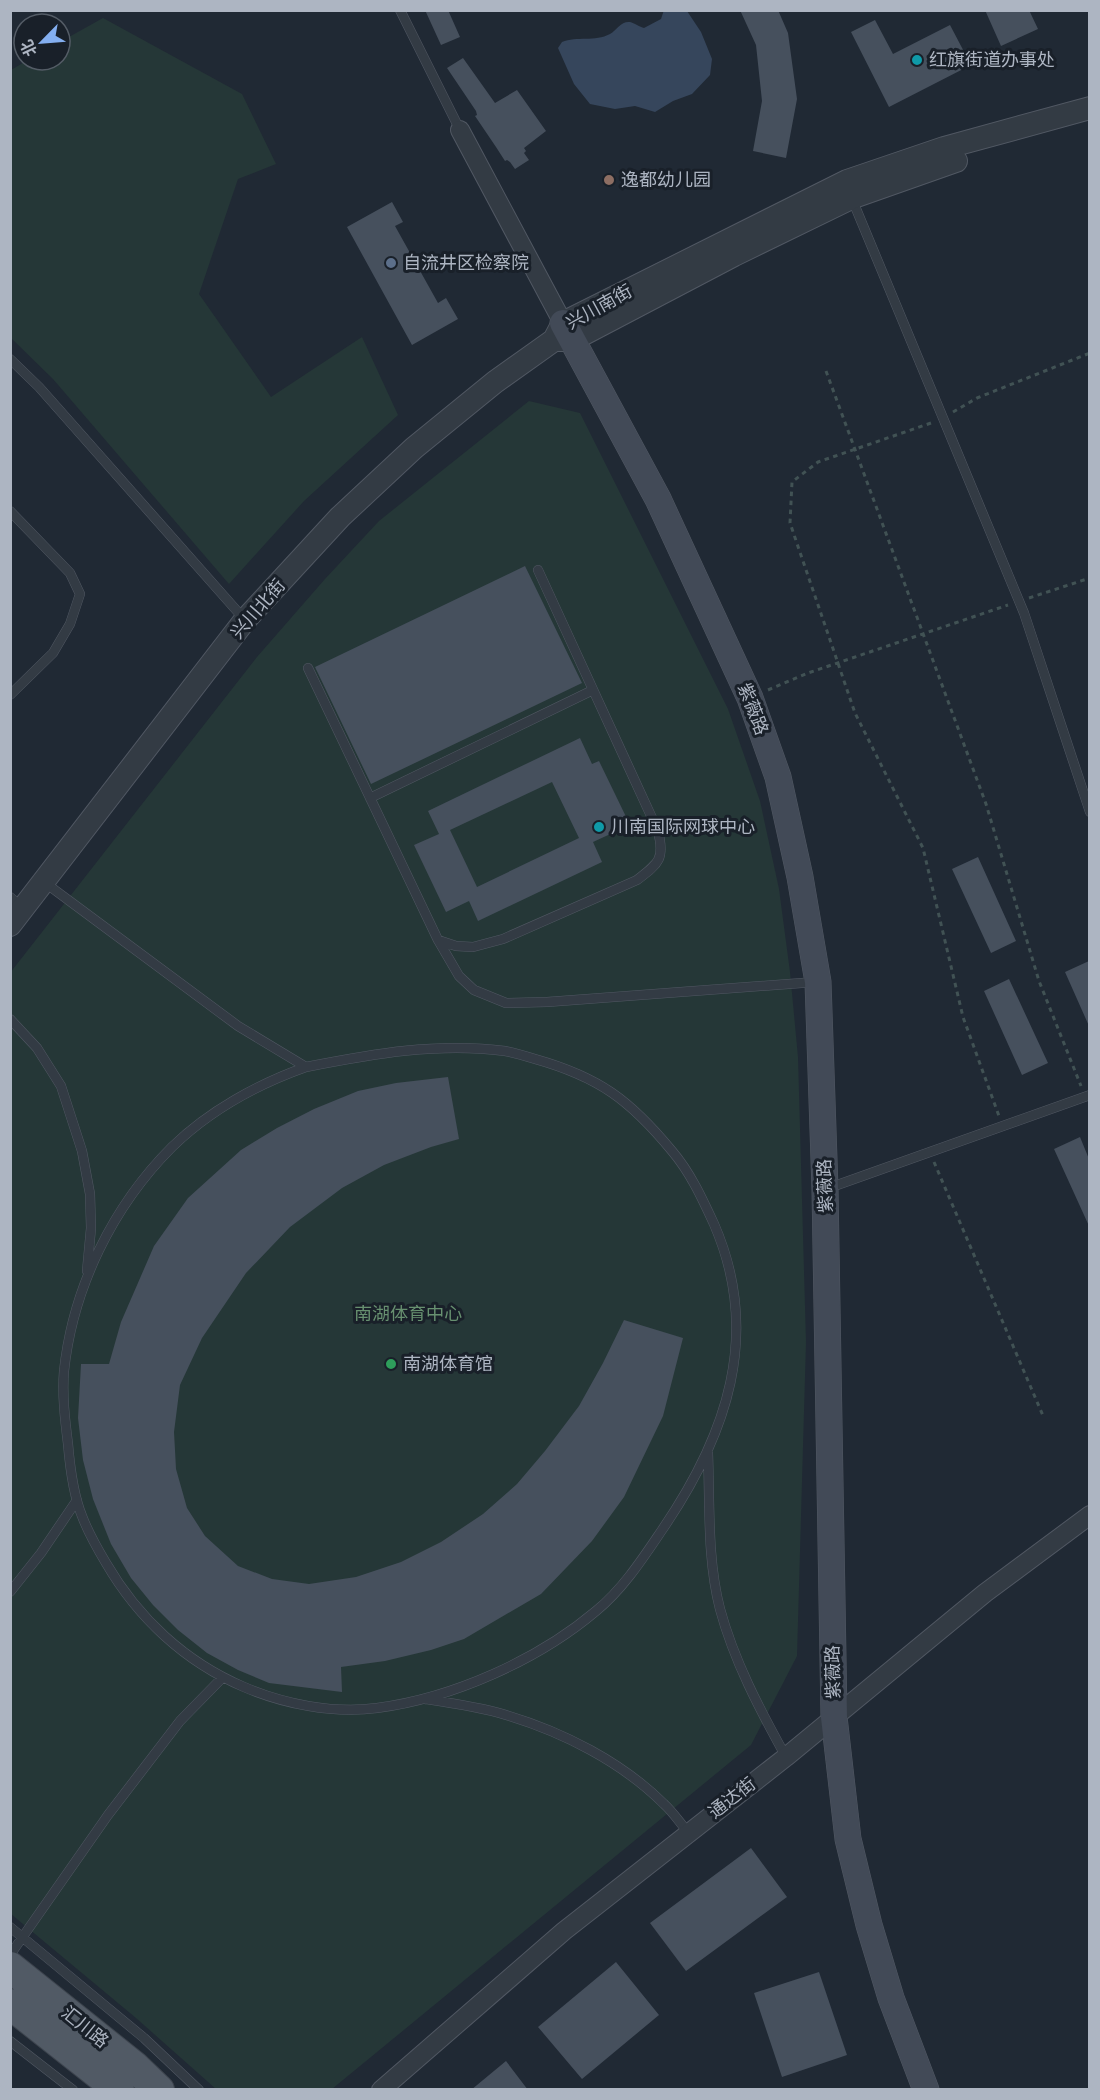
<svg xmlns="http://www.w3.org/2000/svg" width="1100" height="2100" font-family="Karla,'Noto Sans SC',sans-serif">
<rect width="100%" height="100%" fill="#202934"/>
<!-- green -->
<path fill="#253737" d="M 103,18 L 242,94 L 276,164 L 238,179 L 199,294 L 271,397 L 362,337 L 398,415 L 304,501 L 229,584 L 53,379 L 11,338 L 11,70 L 28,60 L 60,60 L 60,42 Z
M 529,401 L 580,413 L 728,709 L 760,801 L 779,889 L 790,972 L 798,1057 L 806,1342 L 797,1656 L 751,1745 L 332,2089 L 216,2089 L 136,2018 L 11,1914 L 10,973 L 257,657 L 325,579 L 379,521 Z"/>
<!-- water -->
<path fill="#36465c" d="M 664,10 L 687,11 L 701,32 L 712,59 L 710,75 L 692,94 L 673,101 L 655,112 L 635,106 L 615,109 L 590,104 L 574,84 L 558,48 L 562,42 C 577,36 595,42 610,34 C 617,30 621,21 630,22 C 634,23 640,27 644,28 L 661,19 Z"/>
<!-- building -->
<path fill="#46505d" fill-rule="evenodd" d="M 425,10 L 448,10 L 460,37 L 441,45 Z
M 740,10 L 778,10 L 788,33 L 797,99 L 786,158 L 753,151 L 762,101 L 756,45 Z
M 985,10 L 1029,10 L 1038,29 L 1001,46 Z
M 875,20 L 893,54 L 950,25 L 971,65 L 889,107 L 851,32 Z
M 463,58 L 495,103 L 517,90 L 546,131 L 524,148 L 526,151 L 524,153 L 529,160 L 515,169 L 510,162 L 507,160 L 505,161 L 496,147 L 475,116 L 477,115 L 476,111 L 447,68 Z
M 392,202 L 403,222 L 395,226 L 438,303 L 446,298 L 458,319 L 412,345 L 347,227 Z
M 525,566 L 582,683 L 371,784 L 315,667 Z
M 580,738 L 592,764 L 599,761 L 630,825 L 593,842 L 602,862 L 478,921 L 469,901 L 446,912 L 414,845 L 439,834 L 428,811 ZM 552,782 L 579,838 L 477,887 L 450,830 Z
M 978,857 L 1016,941 L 991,953 L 952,869 Z
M 1089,961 L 1089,1026 L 1065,972 Z
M 1009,979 L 1048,1063 L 1022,1075 L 984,991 Z
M 448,1077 L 459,1139 L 431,1147 L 384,1165 L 342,1188 L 290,1227 L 246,1273 L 202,1338 L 180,1385 L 174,1432 L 176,1469 L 187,1508 L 205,1536 L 238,1566 L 272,1579 L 309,1584 L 356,1577 L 401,1562 L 441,1542 L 483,1514 L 517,1484 L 545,1451 L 579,1406 L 603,1363 L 624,1320 L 683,1338 L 663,1416 L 624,1497 L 592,1541 L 541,1594 L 464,1639 L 431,1650 L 385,1661 L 341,1667 L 342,1692 L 269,1683 L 238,1670 L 207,1653 L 178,1630 L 153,1605 L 131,1578 L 111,1544 L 93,1499 L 83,1460 L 78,1418 L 81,1364 L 109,1364 L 121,1322 L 154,1246 L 188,1198 L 241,1150 L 277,1128 L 314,1109 L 358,1091 L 396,1083 Z
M 1080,1137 L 1089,1159 L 1089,1226 L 1054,1149 Z
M 751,1848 L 787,1897 L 686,1971 L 650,1923 Z
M 616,1962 L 659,2015 L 582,2079 L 538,2027 Z
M 819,1972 L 847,2055 L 782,2077 L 754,1993 Z
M 506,2061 L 528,2090 L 471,2090 Z"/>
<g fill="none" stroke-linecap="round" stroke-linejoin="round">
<!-- service casing -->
<g stroke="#515863" stroke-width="10">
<path id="service" d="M 400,10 L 460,130
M 852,199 L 1024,613 L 1090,812
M 10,359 L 39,387 L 245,620
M 10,511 L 70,573 L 80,594 L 70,624 L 53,653 L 10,695
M 308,668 L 438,940 L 459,976 L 474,990 L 506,1003 L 547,1002 L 815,982
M 370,798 L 593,690
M 44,882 L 238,1026 L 306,1067 C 372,1054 438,1042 505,1051 C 515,1053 525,1056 535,1059 C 599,1077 630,1100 672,1151 C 690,1172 702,1198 714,1224 C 762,1334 727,1435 662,1530 C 643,1558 623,1589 596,1611 C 538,1660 453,1698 377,1708 C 333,1714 284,1704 244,1687 C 185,1662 138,1618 106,1563 C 97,1548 88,1532 82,1516 C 73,1494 70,1468 68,1444 C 65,1420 62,1395 64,1371 C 73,1287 113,1206 172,1147 C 209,1111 258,1084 306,1067
M 10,897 L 23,908
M 438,940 L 456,946 L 473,947 L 503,939 L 637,880 C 659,863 665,859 658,831 L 538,570
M 10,1019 L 37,1048 L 61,1086 L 82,1151 L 90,1194 L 91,1228 L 87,1271
M 826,1189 L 1090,1095
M 708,1453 C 710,1504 707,1559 720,1609 C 734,1661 760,1710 786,1757
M 10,1592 L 41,1553 L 77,1500
M 425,1699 C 452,1703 480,1707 506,1715 C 563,1732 622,1762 664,1804 C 673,1812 680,1823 688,1832
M 10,1927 L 144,2038 L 199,2090
M 10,1955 L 108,1815 L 180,1721 L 222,1678
M 10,2041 L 73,2090"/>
</g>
<!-- minor casing -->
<g stroke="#515863" stroke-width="20">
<path id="minor" d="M 460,130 L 563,323
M 381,2090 L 564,1931 L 786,1757 L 985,1593 L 1090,1515"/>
</g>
<!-- tertiary casing -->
<g stroke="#515863" stroke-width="24">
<path id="tertiary" d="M 555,340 L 572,340 L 734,255 L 851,198 L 956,161
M 10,925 L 245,620 L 340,517 L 414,448 L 495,382 L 554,340 L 563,323 L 847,181 L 944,148 L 1090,108"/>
</g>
<!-- secondary casing -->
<g stroke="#515863" stroke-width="27">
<path id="secondary" d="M 563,323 L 658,499 L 750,698 L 778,777 L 800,877 L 818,982 L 825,1189 L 834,1717 L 848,1839 L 869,1925 L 891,1998 L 926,2090"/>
</g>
<!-- primary casing -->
<g stroke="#3d444e" stroke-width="32">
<path id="primary" d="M 10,1967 L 135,2067 L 159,2090
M 10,2004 L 119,2090"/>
</g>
<!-- path -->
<path stroke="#415254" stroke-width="3" stroke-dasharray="4.5 4.5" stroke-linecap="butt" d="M 826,371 L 986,804 L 1039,981 L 1081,1086
M 953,412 L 977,398 L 1090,353
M 931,423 L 818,462 L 792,482 L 790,523 L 855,713 L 923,848 L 963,1017 L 999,1116
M 1029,598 L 1090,578
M 768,690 L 808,673 L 1008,605
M 934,1162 L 1044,1418"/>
<!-- service -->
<use href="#service" stroke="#333b44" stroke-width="9"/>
<!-- minor -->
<use href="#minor" stroke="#333b44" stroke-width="18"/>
<!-- tertiary -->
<use href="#tertiary" stroke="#333b44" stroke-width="22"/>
<!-- secondary -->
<use href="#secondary" stroke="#424a57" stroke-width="26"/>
<!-- primary -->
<use href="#primary" stroke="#515a65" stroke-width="30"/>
</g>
<!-- markers -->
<g fill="#0f9aa8" stroke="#192029" stroke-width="2">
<circle cx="917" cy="60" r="6"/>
<circle cx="599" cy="827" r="6"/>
</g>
<circle fill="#8d6e63" stroke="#192029" stroke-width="2" cx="609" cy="180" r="6"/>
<circle fill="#5c6f8a" stroke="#192029" stroke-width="2" cx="391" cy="263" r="6"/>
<circle fill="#2e9e5b" stroke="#192029" stroke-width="2" cx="391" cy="1364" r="6"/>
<g text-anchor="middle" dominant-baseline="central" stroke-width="6" stroke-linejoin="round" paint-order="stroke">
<!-- poi labels -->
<g font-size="18" fill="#adb5c2" stroke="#192029" text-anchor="start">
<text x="929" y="60">红旗街道办事处</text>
<text x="621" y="180">逸都幼儿园</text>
<text x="403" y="263">自流井区检察院</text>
<text x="611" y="827">川南国际网球中心</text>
<text x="403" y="1364">南湖体育馆</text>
</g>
<!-- street labels -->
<g font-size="18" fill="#adb5c2" stroke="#192029">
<text transform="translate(599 307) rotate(-29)">兴川南街</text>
<text transform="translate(258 609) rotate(-49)">兴川北街</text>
<text transform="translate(753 709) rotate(69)">紫薇路</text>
<text transform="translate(825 1186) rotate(-92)">紫薇路</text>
<text transform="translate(833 1672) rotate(-91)">紫薇路</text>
<text transform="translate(732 1798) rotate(-38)">通达街</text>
<text transform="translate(85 2027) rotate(39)">汇川路</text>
</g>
<!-- park labels -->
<g font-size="18" fill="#679070" stroke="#192029">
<text x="408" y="1314">南湖体育中心</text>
</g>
</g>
<!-- border -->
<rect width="1100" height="2100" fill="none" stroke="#adb5c2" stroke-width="24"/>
<!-- north arrow -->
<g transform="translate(42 42) rotate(245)"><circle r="28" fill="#192029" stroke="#545c66" stroke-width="1.5"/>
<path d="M0-4.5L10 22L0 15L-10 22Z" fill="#84aff0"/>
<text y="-9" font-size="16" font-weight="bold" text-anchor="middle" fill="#adb5c2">北</text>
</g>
</svg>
